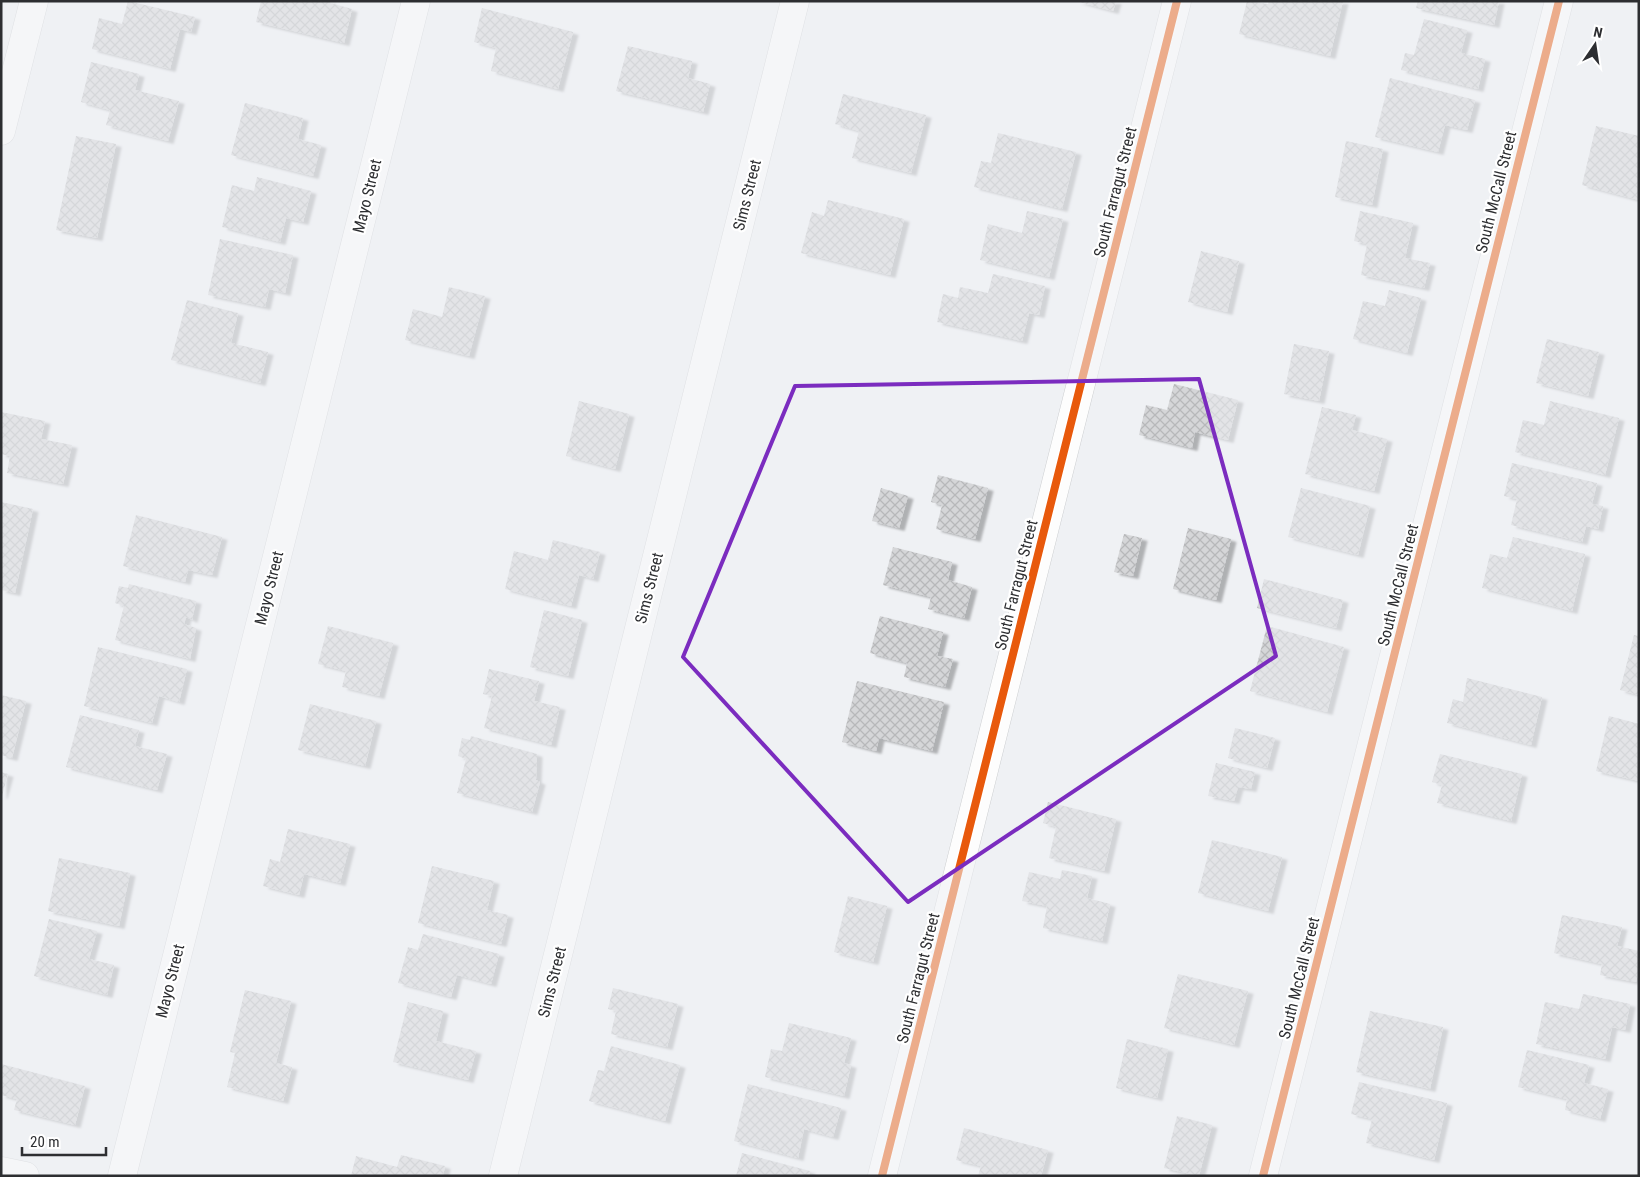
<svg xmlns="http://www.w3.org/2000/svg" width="1640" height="1177" font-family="'Roboto Condensed',sans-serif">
<defs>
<pattern id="building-cross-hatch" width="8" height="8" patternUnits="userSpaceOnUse" patternTransform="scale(1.25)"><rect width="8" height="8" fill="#d5d6d8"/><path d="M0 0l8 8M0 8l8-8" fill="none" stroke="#b7b8ba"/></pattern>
<filter id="shadow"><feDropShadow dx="5.5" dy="3" stdDeviation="1" flood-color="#0004"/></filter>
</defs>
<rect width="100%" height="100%" fill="#eff1f4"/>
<!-- building -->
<path fill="url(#building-cross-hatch)" filter="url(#shadow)" d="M 128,1 L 195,17 L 191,32 L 180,29 L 170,69 L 92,49 L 99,18 L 122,24 Z
M 261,1 L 331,1 L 330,3 L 352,9 L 344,43 L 256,22 Z
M 1076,1 L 1116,1 L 1113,11 Z
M 1247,1 L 1268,4 L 1269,1 L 1343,1 L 1330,56 L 1239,34 Z
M 1418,1 L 1499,1 L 1494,25 L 1416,8 Z
M 482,8 L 573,32 L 558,89 L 491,71 L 496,48 L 474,42 Z
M 1424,19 L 1467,30 L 1461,53 L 1485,59 L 1478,89 L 1401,70 L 1405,53 L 1414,55 Z
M 628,46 L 692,61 L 688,78 L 710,84 L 703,112 L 616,91 Z
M 91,62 L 139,74 L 135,90 L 179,101 L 168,141 L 106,125 L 110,110 L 81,102 Z
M 1390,78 L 1475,100 L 1467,130 L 1445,125 L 1438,152 L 1375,137 Z
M 843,94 L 926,115 L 911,173 L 852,158 L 859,131 L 835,124 Z
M 245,103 L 303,118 L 298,139 L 321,145 L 313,176 L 231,155 Z
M 1596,126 L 1639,136 L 1639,200 L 1582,185 Z
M 998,133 L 1076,152 L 1062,209 L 974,187 L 981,161 L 991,163 Z
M 76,136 L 116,144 L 97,238 L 56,230 Z
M 1346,141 L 1383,149 L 1372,205 L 1335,197 Z
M 257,177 L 311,191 L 303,222 L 286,218 L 280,242 L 222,227 L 232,185 L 254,191 Z
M 828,200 L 904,219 L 890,275 L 801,253 L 812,212 L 824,216 Z
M 1027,211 L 1063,219 L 1049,277 L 980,260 L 988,224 L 1022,233 Z
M 1360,211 L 1413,223 L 1405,258 L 1430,263 L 1424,288 L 1361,275 L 1367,244 L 1354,241 Z
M 220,239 L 293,255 L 285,293 L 269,289 L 265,307 L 208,295 Z
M 1201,251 L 1239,261 L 1227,312 L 1188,302 Z
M 993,274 L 1045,286 L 1039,315 L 1029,313 L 1022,341 L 937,322 L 943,294 L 958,298 L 960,287 L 988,293 Z
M 449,287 L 485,296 L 469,356 L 405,340 L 413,309 L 442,317 Z
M 1389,290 L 1421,298 L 1407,353 L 1353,339 L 1363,301 L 1385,306 Z
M 187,300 L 238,313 L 231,343 L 268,352 L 260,383 L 171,360 Z
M 1547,339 L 1599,352 L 1588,396 L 1536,383 Z
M 1294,344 L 1329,351 L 1319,401 L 1284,394 Z
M 1174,384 L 1238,400 L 1228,440 L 1195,432 L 1192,448 L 1139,435 L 1146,405 L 1167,410 Z
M 579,401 L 629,414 L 615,469 L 566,456 Z
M 1550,401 L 1619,418 L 1605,475 L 1515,452 L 1523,420 L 1544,425 Z
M 1322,407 L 1356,415 L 1352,430 L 1387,439 L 1374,491 L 1305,474 Z
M 1,412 L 45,421 L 41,439 L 72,445 L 63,484 L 7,473 L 10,456 L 1,454 Z
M 1512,463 L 1597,483 L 1592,504 L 1603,506 L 1598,529 L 1586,526 L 1582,542 L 1511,525 L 1517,499 L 1504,496 Z
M 938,475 L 988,488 L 975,539 L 936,529 L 942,505 L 931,502 Z
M 881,488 L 908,496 L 899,528 L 872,521 Z
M 1301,488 L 1370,506 L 1358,555 L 1288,537 Z
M 1,502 L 33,509 L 15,593 L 1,590 Z
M 136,515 L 222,537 L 212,575 L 188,570 L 185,582 L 123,566 Z
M 1188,528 L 1231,539 L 1216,600 L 1173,589 Z
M 1124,534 L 1142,538 L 1133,576 L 1114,572 Z
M 1513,537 L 1585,554 L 1572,611 L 1482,588 L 1490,554 L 1507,558 Z
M 553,540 L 600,552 L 593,579 L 579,575 L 571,606 L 505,589 L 514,551 L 548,560 Z
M 893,547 L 952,562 L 948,580 L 972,587 L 964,618 L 928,609 L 931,597 L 883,585 Z
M 1264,579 L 1343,600 L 1336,628 L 1257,608 Z
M 129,584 L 196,601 L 192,620 L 186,617 L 184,624 L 196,628 L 190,659 L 115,640 L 124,606 L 115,603 L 119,586 L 128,588 Z
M 544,610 L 582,620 L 568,676 L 530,667 Z
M 880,616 L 943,632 L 937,656 L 953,659 L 945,687 L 904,677 L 907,663 L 870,653 Z
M 328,626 L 393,643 L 379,696 L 342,687 L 346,671 L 318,664 Z
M 1267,626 L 1344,647 L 1327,712 L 1250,691 Z
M 1634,635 L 1639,636 L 1639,695 L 1620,690 Z
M 98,647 L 187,669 L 179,702 L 159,696 L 152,723 L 84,706 Z
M 489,669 L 539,681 L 534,701 L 560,707 L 551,745 L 484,728 L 492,696 L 483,694 Z
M 1467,678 L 1542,697 L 1531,745 L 1447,723 L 1453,699 L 1463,702 Z
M 857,681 L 944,702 L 932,751 L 879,738 L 876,751 L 842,742 Z
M 1,695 L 26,701 L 12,758 L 1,755 Z
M 310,704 L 376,721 L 365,766 L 298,750 Z
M 80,715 L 139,730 L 135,746 L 167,754 L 157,790 L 66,767 Z
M 1609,716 L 1639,724 L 1639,781 L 1596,771 Z
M 1235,728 L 1275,738 L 1267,768 L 1228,758 Z
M 471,736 L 537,754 L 536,780 L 540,782 L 532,812 L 457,793 L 466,759 L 458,756 L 462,738 L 470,740 Z
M 1440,754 L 1522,774 L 1511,821 L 1437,803 L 1442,785 L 1432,782 Z
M 1216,763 L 1255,772 L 1251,789 L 1238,787 L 1234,801 L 1208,796 Z
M 1,772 L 8,774 L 2,796 L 1,796 Z
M 1048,802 L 1116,819 L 1104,871 L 1049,858 L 1056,827 L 1043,823 Z
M 288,829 L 350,844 L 340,883 L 304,874 L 299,895 L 263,886 L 270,859 L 280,862 Z
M 1212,840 L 1282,857 L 1268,911 L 1198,893 Z
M 59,858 L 130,873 L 119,926 L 48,911 Z
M 432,866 L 494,881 L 487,910 L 508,915 L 501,944 L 418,923 Z
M 1062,870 L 1092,876 L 1087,898 L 1110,904 L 1102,941 L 1043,928 L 1047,906 L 1022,901 L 1029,872 L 1060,879 Z
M 848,896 L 887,906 L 873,962 L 834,952 Z
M 1562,915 L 1622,927 L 1617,946 L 1639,951 L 1639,969 L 1636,982 L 1600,975 L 1602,964 L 1554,953 Z
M 49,919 L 97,931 L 89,959 L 114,965 L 107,995 L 34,976 Z
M 423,934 L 499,954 L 491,984 L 457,975 L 451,997 L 398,983 L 408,947 L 418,950 Z
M 1178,974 L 1248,991 L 1234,1045 L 1164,1028 Z
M 613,988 L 678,1004 L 667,1047 L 611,1034 L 616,1011 L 608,1009 Z
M 245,990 L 291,1001 L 276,1063 L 292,1067 L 283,1101 L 227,1087 L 235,1053 L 230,1052 Z
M 1583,994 L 1630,1004 L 1625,1030 L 1612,1027 L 1605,1059 L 1536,1044 L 1545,1002 L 1579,1009 Z
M 408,1002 L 443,1011 L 436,1041 L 476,1051 L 468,1080 L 393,1062 Z
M 1370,1011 L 1443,1027 L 1430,1089 L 1356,1072 Z
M 789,1023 L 851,1038 L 844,1063 L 851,1065 L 844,1096 L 765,1077 L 771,1049 L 782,1051 Z
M 1127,1039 L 1168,1049 L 1157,1098 L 1116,1088 Z
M 611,1046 L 680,1065 L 665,1121 L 589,1101 L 598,1070 L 604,1071 Z
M 1527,1050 L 1589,1065 L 1584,1083 L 1608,1089 L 1600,1119 L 1565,1110 L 1567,1099 L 1518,1087 Z
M 1,1064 L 85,1086 L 75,1125 L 14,1110 L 17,1099 L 1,1095 Z
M 1359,1082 L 1447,1103 L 1434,1160 L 1366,1143 L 1372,1119 L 1351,1114 Z
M 748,1084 L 841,1108 L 833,1137 L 804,1129 L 798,1158 L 734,1141 Z
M 1177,1116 L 1212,1125 L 1199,1176 L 1164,1168 Z
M 964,1128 L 1048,1150 L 1041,1176 L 978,1176 L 981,1166 L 956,1160 Z
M 742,1153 L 810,1171 L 809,1176 L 736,1176 Z
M 401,1155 L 445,1166 L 443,1176 L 351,1176 L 356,1156 L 397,1167 Z"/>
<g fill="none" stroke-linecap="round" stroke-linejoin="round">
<!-- minor casing -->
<g stroke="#cdcfd1" stroke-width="29">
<path id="minor" d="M 1,131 L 34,1
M 1,1171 L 25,1176
M 122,1176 L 416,1
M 503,1176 L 795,1
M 882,1176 L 1177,1
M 1263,1176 L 1559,1"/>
</g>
<!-- minor -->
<use href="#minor" stroke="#fdfdfd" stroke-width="28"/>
<!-- cycleway casing -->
<g stroke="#fff" stroke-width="11">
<path id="cycleway" d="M 882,1176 L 1177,1
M 1263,1176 L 1559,1"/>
</g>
<!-- cycleway -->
<use href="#cycleway" stroke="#e8590c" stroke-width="8"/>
</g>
<!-- marked area -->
<path d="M0 0H1640V1177H0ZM 1199,379 L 1276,656 L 908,902 L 683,657 L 795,386 Z" fill="#eff1f4" fill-opacity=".55" fill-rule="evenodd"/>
<path fill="none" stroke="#7b2cbf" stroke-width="4" stroke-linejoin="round" d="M 1199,379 L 1276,656 L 908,902 L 683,657 L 795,386 Z"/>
<g text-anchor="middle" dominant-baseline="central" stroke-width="4.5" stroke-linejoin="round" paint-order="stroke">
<!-- street labels -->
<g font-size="16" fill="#2d2e31" stroke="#fff">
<text transform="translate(1115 192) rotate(-76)">South Farragut Street</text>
<text transform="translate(1496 192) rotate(-76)">South McCall Street</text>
<text transform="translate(747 195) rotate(-76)">Sims Street</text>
<text transform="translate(367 196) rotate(-76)">Mayo Street</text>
<text transform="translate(1016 585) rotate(-76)">South Farragut Street</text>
<text transform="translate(1398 585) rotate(-76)">South McCall Street</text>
<text transform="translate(269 588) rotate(-76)">Mayo Street</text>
<text transform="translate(649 588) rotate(-76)">Sims Street</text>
<text transform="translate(918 978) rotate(-76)">South Farragut Street</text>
<text transform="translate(1299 978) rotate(-76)">South McCall Street</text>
<text transform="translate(170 981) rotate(-76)">Mayo Street</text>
<text transform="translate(552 982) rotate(-76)">Sims Street</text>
</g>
</g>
<!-- border -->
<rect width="1640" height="1177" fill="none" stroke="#2d2e31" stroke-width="5"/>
<!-- north arrow -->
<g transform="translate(1595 45) rotate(13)" stroke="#ffffff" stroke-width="4" paint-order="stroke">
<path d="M0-4L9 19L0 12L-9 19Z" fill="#2d2e31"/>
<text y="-8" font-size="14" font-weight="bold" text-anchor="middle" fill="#2d2e31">N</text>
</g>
<!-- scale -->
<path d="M22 1147v8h84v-8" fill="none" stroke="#2d2e31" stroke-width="2.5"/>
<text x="30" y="1147" font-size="15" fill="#2d2e31" stroke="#ffffff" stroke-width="4" paint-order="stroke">20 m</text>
</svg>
